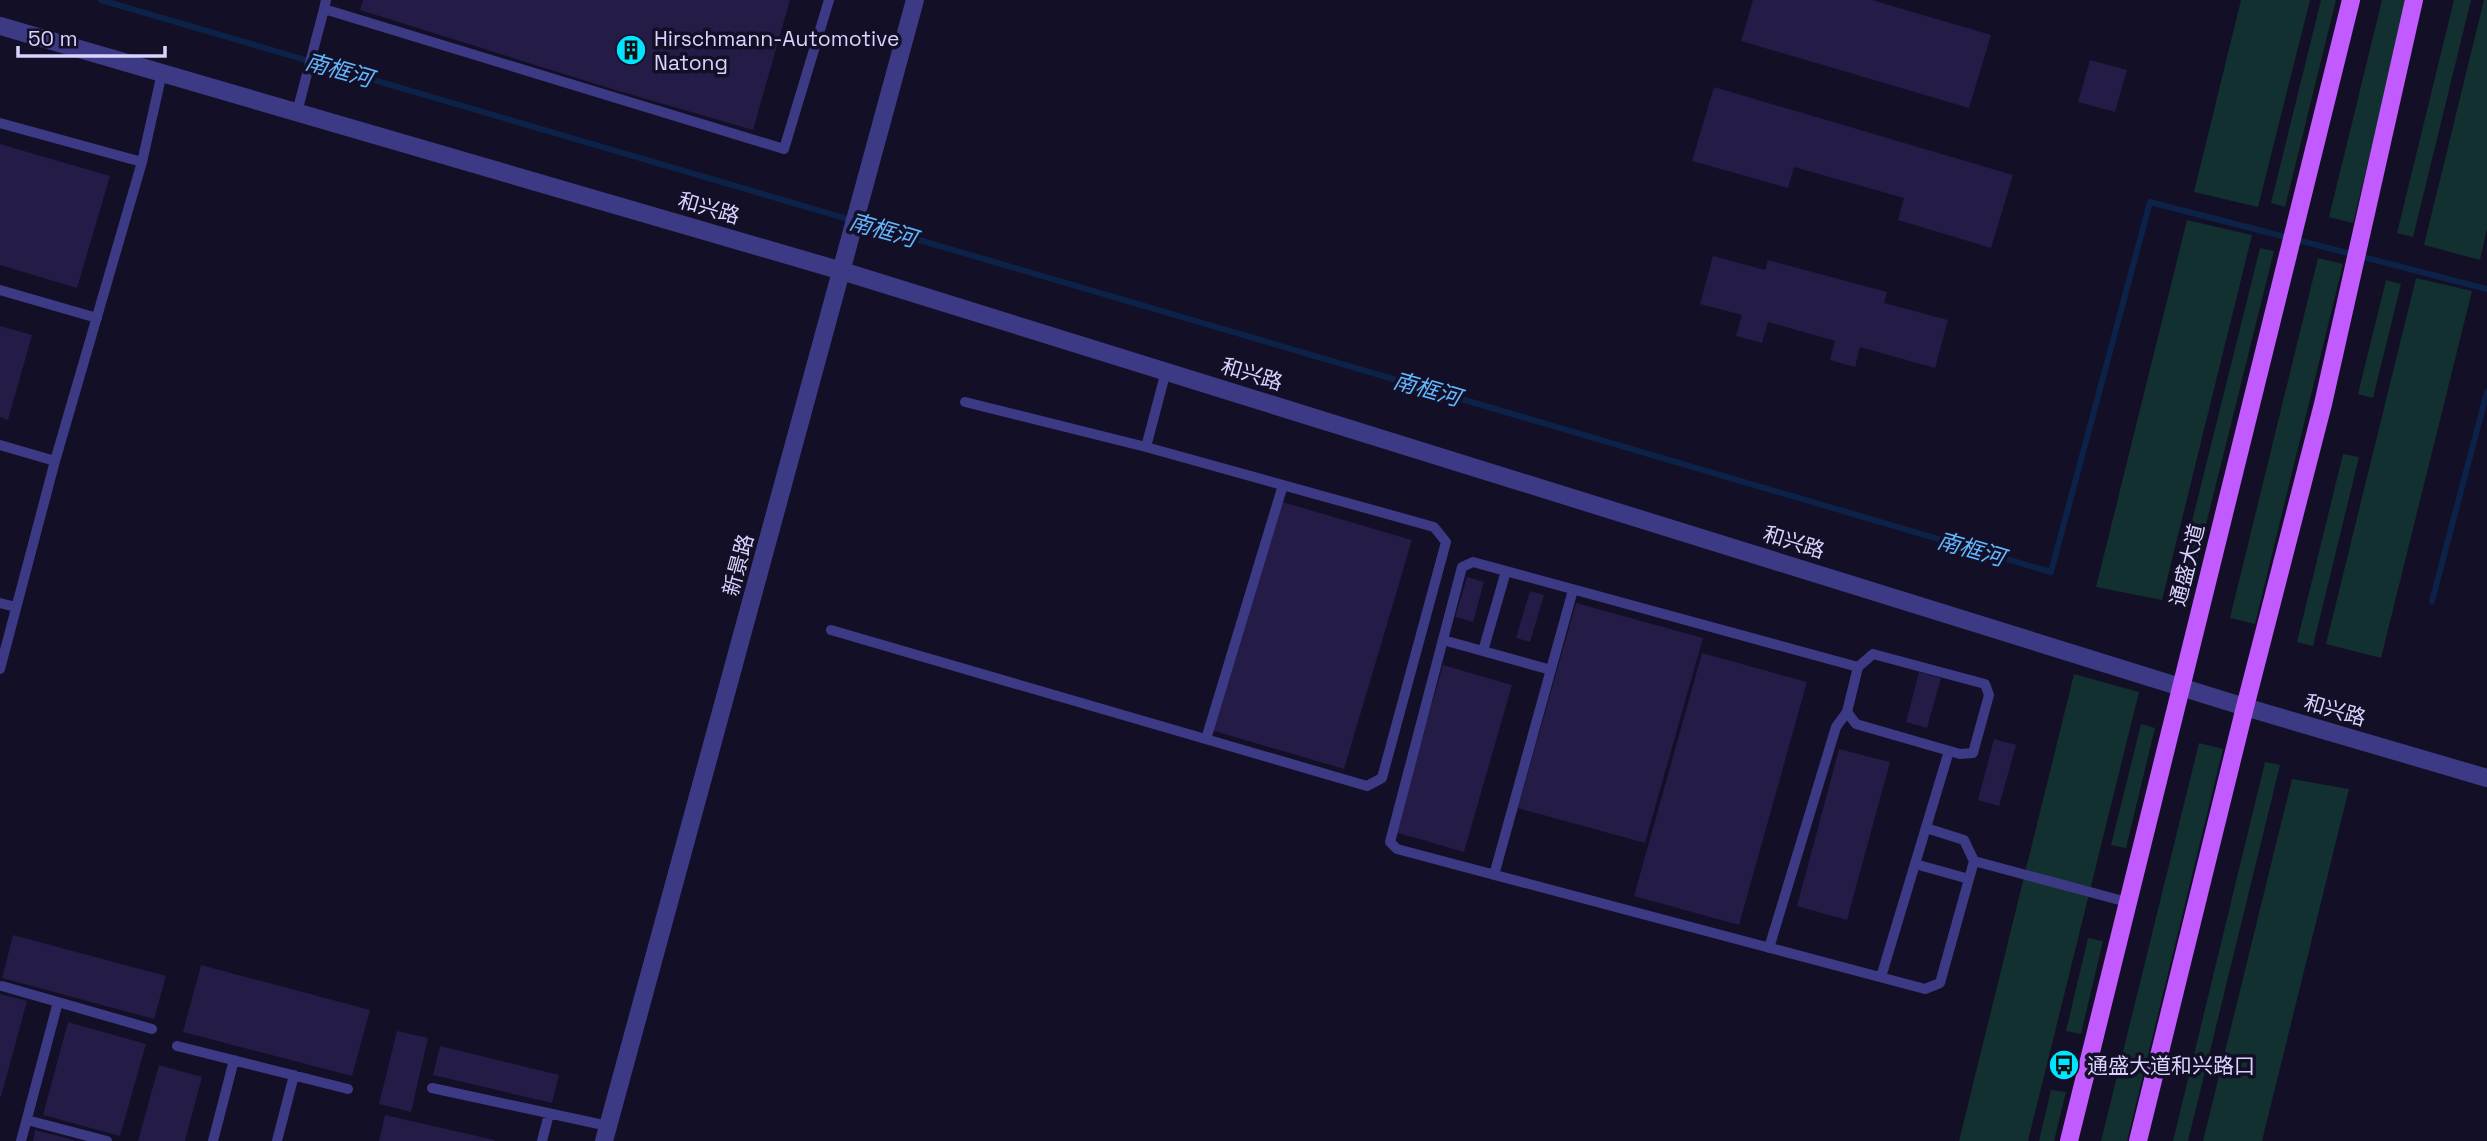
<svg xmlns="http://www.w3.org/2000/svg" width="2487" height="1141" font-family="'Space Grotesk','Noto Sans SC',sans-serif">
<rect width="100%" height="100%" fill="#130f26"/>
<!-- green -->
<path fill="#12302f" d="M 2241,0 L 2310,0 L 2258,207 L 2194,192 Z
M 2321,0 L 2336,0 L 2285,207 L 2271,203 Z
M 2382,0 L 2408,0 L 2353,223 L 2329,217 Z
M 2454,0 L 2471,0 L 2413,237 L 2397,233 Z
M 2484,0 L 2487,0 L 2487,229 L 2480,260 L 2424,245 Z
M 2187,220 L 2252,235 L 2162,600 L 2096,587 Z
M 2260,248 L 2274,251 L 2187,601 L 2173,598 Z
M 2318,258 L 2343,264 L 2255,624 L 2230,618 Z
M 2416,278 L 2472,291 L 2381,658 L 2326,644 Z
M 2386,280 L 2401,284 L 2373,398 L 2358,394 Z
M 2343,454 L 2359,457 L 2313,646 L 2297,642 Z
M 2074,674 L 2139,692 L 2028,1141 L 1959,1141 Z
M 2141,724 L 2155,728 L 2126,848 L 2111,845 Z
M 2199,743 L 2223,749 L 2127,1141 L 2101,1141 Z
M 2265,762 L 2280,765 L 2188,1141 L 2173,1141 Z
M 2292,779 L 2349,789 L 2262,1141 L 2203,1141 Z
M 2088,938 L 2103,941 L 2081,1034 L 2066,1031 Z
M 2051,1090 L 2066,1092 L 2054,1141 L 2039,1141 Z"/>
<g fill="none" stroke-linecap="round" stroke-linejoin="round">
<!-- stream -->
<path stroke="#0c2248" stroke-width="6" d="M 101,0 L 2051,572 L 2150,202 L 2487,289
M 2432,601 L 2487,392"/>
</g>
<!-- building -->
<path fill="#241b47" d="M 363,0 L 790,0 L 753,130 L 612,89 L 360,10 Z
M 1753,0 L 1872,0 L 1991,35 L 1969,108 L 1741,41 Z
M 2090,60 L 2127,70 L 2115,112 L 2078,102 Z
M 1714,87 L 2013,175 L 1991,248 L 1898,220 L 1904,198 L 1794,167 L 1788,188 L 1692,161 Z
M 0,144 L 110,176 L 77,288 L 0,265 Z
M 1713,256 L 1765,270 L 1768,260 L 1887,292 L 1884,303 L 1948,320 L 1935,368 L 1860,347 L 1855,367 L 1830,360 L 1835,341 L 1768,322 L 1762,343 L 1736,336 L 1742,315 L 1700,304 Z
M 0,326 L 32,335 L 8,420 L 0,417 Z
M 1279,501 L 1412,540 L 1344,769 L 1211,730 Z
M 1467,577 L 1484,582 L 1473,622 L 1455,617 Z
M 1530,591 L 1544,595 L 1530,642 L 1516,638 Z
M 1576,603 L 1703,638 L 1645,843 L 1518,808 Z
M 1702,653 L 1807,682 L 1739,925 L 1634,896 Z
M 1443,665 L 1512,685 L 1464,852 L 1395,832 Z
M 1919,672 L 1941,678 L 1927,728 L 1906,722 Z
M 1994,739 L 2016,745 L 1999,806 L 1978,800 Z
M 1839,749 L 1890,762 L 1847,920 L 1797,906 Z
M 13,935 L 166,976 L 154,1019 L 2,978 Z
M 201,965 L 370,1010 L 352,1076 L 183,1032 Z
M 0,994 L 27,1001 L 1,1097 L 0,1096 Z
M 68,1022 L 146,1044 L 120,1136 L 43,1115 Z
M 397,1031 L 428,1038 L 411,1112 L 379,1104 Z
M 440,1046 L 559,1075 L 552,1103 L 433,1075 Z
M 159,1065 L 202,1077 L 185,1141 L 138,1141 Z
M 385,1115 L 494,1140 L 494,1141 L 379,1141 Z
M 35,1130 L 74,1140 L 73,1141 L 33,1141 Z"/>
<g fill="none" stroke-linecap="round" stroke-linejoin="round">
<!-- service -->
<path stroke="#3d3a85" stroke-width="10" d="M 326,0 L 324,9 L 784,149 L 829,0
M 297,112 L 324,9
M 0,123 L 142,162
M 0,290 L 97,318
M 0,445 L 55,461
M 1146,447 L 1166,371
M 0,603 L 16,607
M 831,630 L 1367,786 L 1382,778 L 1446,542 L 1434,527 L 1146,447 L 965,402
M 1443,640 L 1551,670
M 1483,651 L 1506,571
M 1858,667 L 1847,712 L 1856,724 L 1960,754 L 1973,753 L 1989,695 L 1985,684 L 1873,654 L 1858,667 L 1473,562 L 1462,567 L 1390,842 L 1397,849 L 1925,989 L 1940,983 L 1974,861 L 2127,902
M 0,669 L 55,461 L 142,162 L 162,73
M 1206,739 L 1283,485
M 1926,828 L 1964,840 L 1974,861
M 1915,864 L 1969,879
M 1494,875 L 1573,590
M 1769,948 L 1836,727 L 1847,712
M 1881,977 L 1949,751
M 2,986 L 152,1029
M 177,1046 L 348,1089
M 432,1088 L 608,1126
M 27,1120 L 107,1141
M 21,1141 L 58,1002
M 213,1141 L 234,1060
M 277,1141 L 294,1075
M 542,1141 L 549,1114"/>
<!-- tertiary -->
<path stroke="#3d3a85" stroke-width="18" d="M 0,26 L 842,271 L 2245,707 L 2487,778
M 604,1141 L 915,0"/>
<!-- primary -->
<path stroke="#c25bff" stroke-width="18" d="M 2069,1141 L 2351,0
M 2138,1141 L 2245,707 L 2323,404 L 2414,0"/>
</g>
<!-- icons -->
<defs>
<g id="building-disc" transform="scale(1.575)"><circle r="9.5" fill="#00e5ff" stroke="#130f26"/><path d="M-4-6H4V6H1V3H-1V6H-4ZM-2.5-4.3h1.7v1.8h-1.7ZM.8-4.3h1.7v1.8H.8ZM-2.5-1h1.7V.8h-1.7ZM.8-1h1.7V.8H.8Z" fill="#111"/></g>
<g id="bus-disc" transform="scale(1.575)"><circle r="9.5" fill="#00e5ff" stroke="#130f26"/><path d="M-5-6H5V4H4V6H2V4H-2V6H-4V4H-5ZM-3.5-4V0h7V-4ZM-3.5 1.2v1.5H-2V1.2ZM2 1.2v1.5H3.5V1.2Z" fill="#111"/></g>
</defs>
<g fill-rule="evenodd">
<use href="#building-disc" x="631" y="50"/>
<use href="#bus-disc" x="2064" y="1065"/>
</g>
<g text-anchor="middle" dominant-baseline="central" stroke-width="7" stroke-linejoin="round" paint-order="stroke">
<!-- poi labels -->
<g font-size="21" fill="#d9d4ff" stroke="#130f26" text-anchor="start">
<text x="654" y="38">Hirschmann-Automotive<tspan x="654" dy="24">Natong</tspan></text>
<text x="2087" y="1065">通盛大道和兴路口</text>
</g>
<!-- street labels -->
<g font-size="21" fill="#d9d4ff" stroke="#130f26">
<text transform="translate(709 208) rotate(16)">和兴路</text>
<text transform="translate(1252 374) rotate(17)">和兴路</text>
<text transform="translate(1794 542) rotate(17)">和兴路</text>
<text transform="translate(738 565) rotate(-75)">新景路</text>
<text transform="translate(2187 565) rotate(-76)">通盛大道</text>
<text transform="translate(2335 710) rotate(16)">和兴路</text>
</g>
<!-- water labels -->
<g font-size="23" font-style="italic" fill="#62b6ff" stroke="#130f26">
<text transform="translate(339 70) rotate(16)">南框河</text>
<text transform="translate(883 230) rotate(16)">南框河</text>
<text transform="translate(1427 389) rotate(16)">南框河</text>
<text transform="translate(1971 549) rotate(16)">南框河</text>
</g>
</g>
<!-- scale -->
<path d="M18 46v10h147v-10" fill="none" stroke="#d9d4ff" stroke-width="3.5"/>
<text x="28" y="46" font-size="21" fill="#d9d4ff" stroke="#130f26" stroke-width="5" paint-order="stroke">50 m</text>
</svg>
